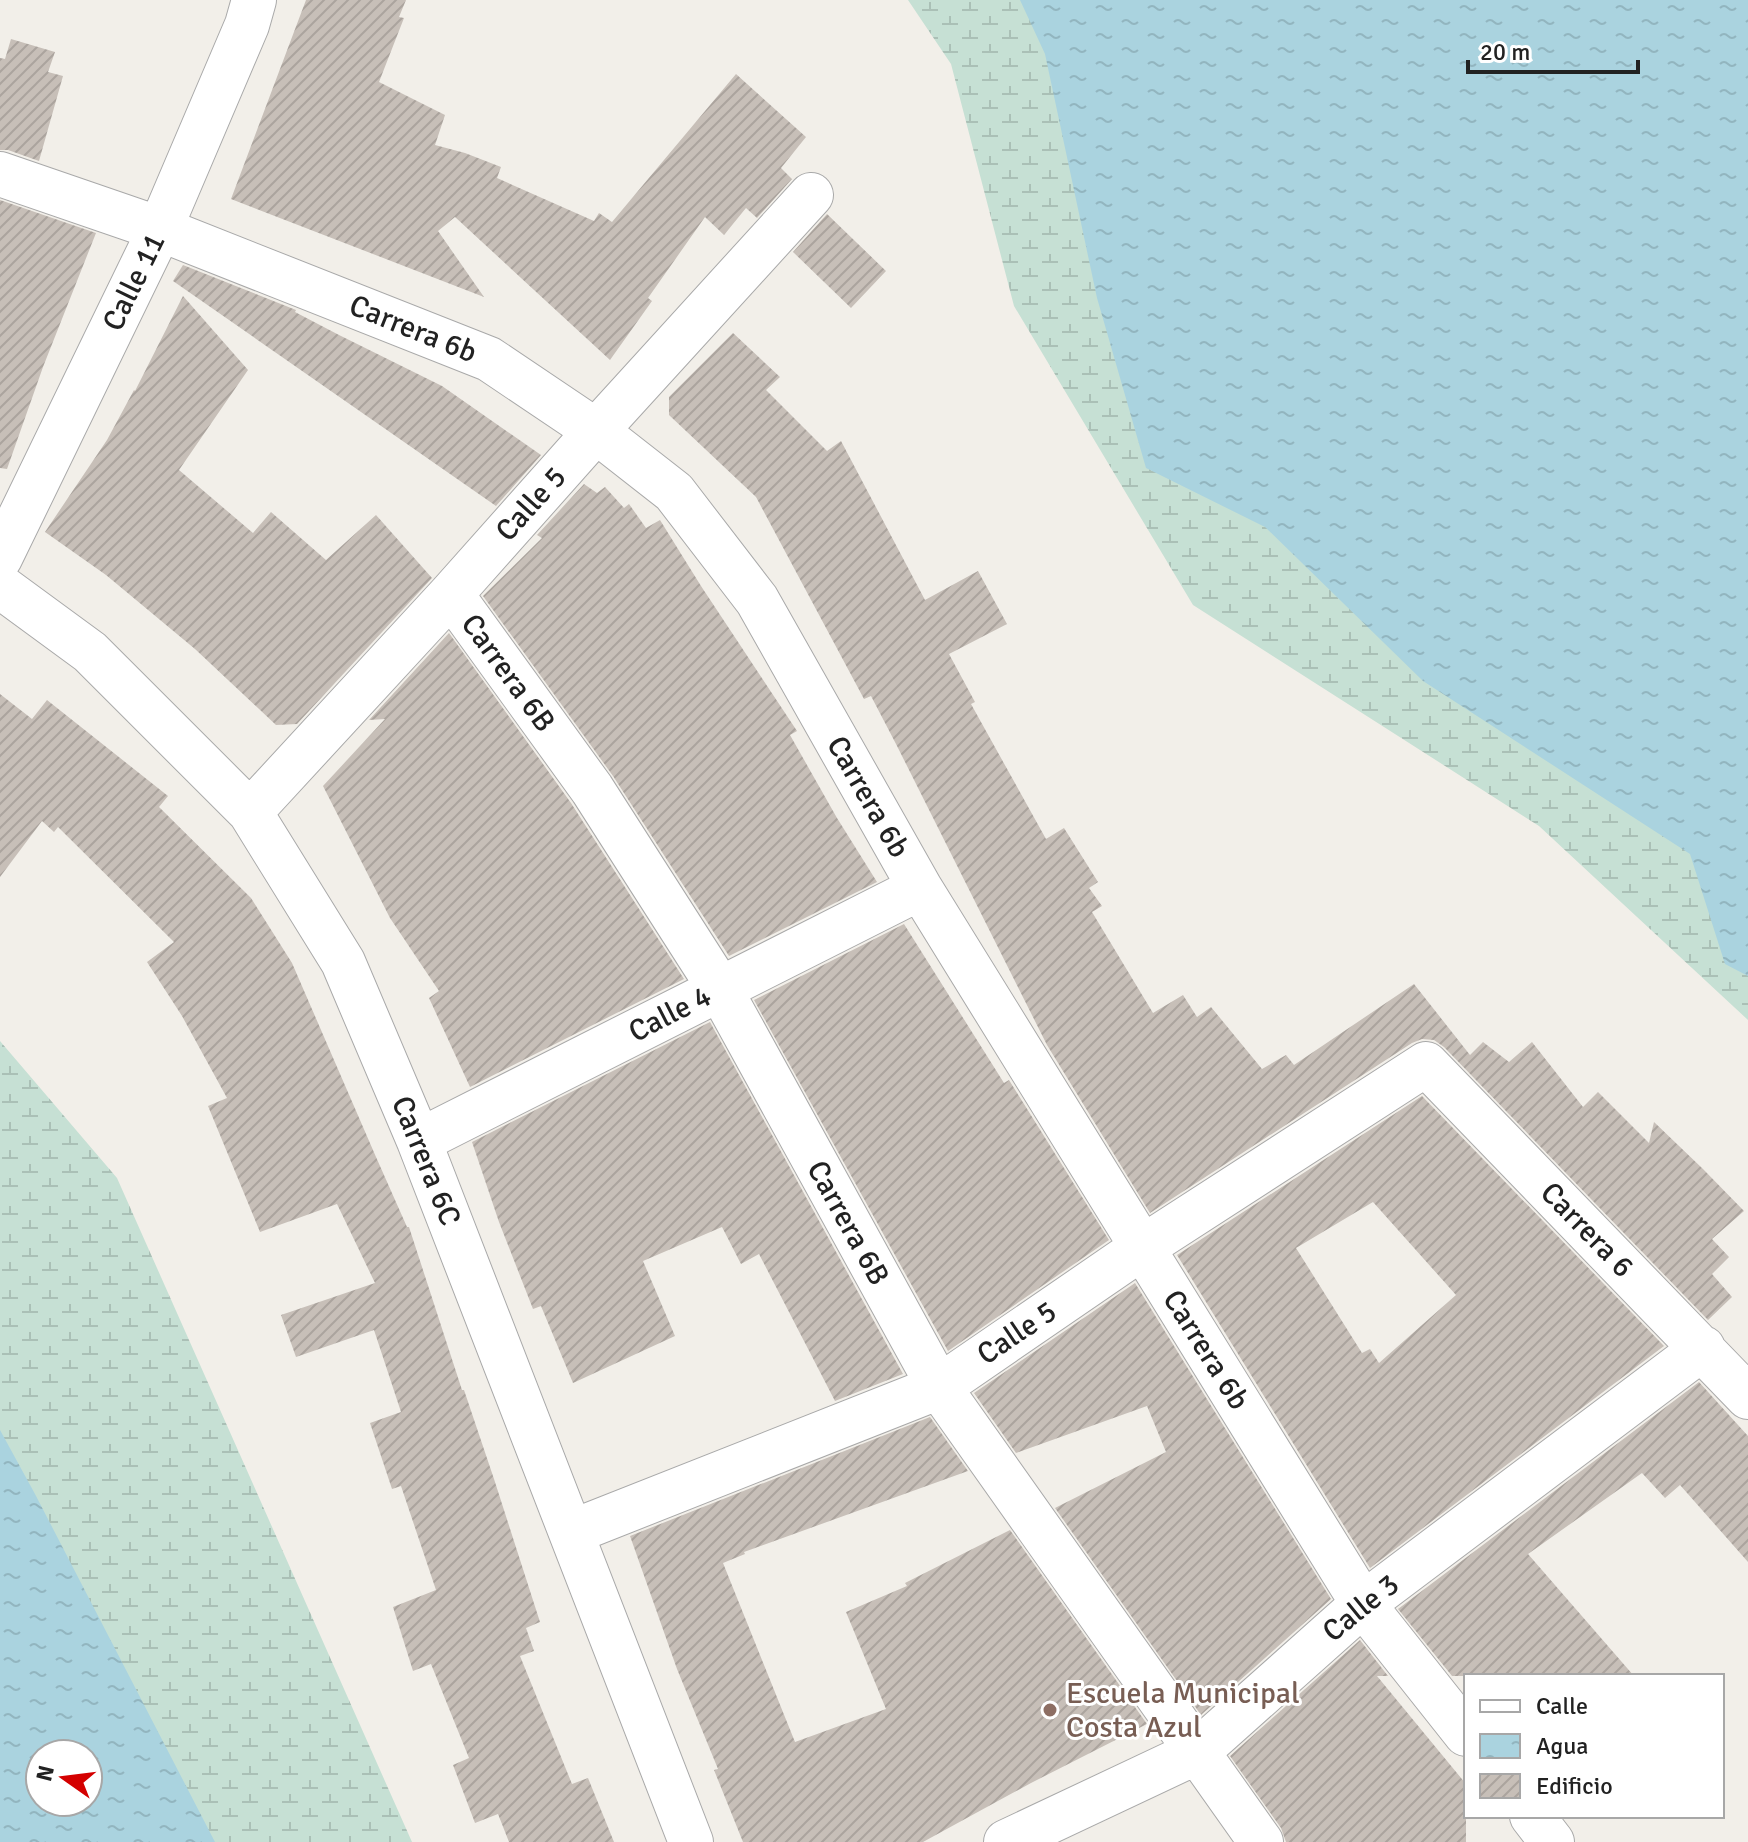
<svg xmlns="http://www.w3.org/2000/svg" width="1748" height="1842" font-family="Signika,sans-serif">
<defs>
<pattern id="wetland-marsh" width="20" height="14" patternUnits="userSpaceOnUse" patternTransform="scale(2)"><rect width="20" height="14" fill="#c6e0d4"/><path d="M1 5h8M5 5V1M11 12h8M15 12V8" fill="none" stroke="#aac0b6"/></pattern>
<pattern id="water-ripples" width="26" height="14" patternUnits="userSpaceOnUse" patternTransform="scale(2)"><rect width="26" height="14" fill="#aad3df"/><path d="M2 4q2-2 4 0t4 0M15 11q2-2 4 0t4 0" fill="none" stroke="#92b5bf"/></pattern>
<pattern id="building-hatch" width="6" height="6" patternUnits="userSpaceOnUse" patternTransform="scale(2)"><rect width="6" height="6" fill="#c7bfb8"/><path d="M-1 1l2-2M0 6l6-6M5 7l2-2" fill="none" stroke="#aba49e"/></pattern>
</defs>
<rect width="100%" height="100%" fill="#f2efe9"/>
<!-- wetland -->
<path fill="url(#wetland-marsh)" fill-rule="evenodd" d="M 908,0 L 1748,0 L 1748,1020 L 1539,826 L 1193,605 L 1014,306 L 951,64 Z
M 0,1041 L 117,1178 L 412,1842 L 0,1842 ZM 40,1754 L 88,1754 L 88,1802 L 40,1802 Z"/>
<!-- water -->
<path fill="url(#water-ripples)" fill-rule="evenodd" d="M 1020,0 L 1748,0 L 1748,976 L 1725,964 L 1690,854 L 1423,681 L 1265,527 L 1146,468 L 1097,298 L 1045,54 Z
M 0,1430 L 35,1494 L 215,1842 L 0,1842 ZM 40,1754 L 88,1754 L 88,1802 L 40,1802 Z"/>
<!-- building -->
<path fill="url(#building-hatch)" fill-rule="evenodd" d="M 306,0 L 406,0 L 399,17 L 404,18 L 379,82 L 445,115 L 435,145 L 465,153 L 501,167 L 497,178 L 594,221 L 599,213 L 612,222 L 736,74 L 806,137 L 781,168 L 792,179 L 757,218 L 746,208 L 724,235 L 705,217 L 648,298 L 652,301 L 610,360 L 455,217 L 438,231 L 484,297 L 231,199 Z
M 11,39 L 55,52 L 48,72 L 63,76 L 39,161 L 8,150 L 0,150 L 0,58 L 5,59 Z
M 0,200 L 96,233 L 43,367 L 7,469 L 0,468 Z
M 827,214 L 886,271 L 851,308 L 793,252 Z
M 183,265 L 296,310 L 295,312 L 339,335 L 442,386 L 541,455 L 496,506 L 173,281 Z
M 183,296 L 248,370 L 179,470 L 253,533 L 271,512 L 326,560 L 376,515 L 432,578 L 297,724 L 276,725 L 195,649 L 106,575 L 45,532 L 107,440 L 134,390 L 135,391 Z
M 733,333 L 780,377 L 766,390 L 827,451 L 841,441 L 925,600 L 978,571 L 1007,624 L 949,654 L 975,702 L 971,704 L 1046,839 L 1064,828 L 1098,882 L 1089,888 L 1102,906 L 1092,912 L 1153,1013 L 1183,995 L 1197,1017 L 1211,1007 L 1262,1069 L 1286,1055 L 1294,1065 L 1414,984 L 1470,1055 L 1483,1042 L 1509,1062 L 1532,1042 L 1583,1107 L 1598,1092 L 1649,1143 L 1654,1122 L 1703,1169 L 1744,1211 L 1712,1239 L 1729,1257 L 1712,1274 L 1732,1297 L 1708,1320 L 1444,1047 L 1434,1040 L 1422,1039 L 1412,1043 L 1150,1213 L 1047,1045 L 896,744 L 871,696 L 864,699 L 756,497 L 669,415 L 669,397 Z
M 584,484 L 597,493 L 605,487 L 624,508 L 629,504 L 646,528 L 660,520 L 701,586 L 797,731 L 790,735 L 837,818 L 877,882 L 729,956 L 613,776 L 483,596 L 542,538 L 537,535 Z
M 449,633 L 571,803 L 684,979 L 470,1087 L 429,998 L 439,991 L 390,918 L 323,786 L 385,719 L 369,720 Z
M 0,694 L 32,719 L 47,700 L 168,796 L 159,807 L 251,898 L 292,963 L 376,1157 L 407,1227 L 409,1227 L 462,1390 L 464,1390 L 494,1479 L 540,1622 L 526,1628 L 534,1651 L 520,1656 L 572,1784 L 588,1778 L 614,1842 L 509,1842 L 498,1814 L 475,1823 L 453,1765 L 469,1758 L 431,1664 L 413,1671 L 393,1607 L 436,1590 L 401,1486 L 392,1489 L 370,1423 L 401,1412 L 374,1330 L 296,1357 L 281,1315 L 375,1283 L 337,1204 L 260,1232 L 208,1106 L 227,1098 L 182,1016 L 147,962 L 174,942 L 58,827 L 54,832 L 42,821 L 0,877 Z
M 904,924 L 1004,1083 L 1009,1080 L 1109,1240 L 948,1351 L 754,1000 Z
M 710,1022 L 903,1374 L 835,1401 L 759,1254 L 741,1264 L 722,1227 L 643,1261 L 675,1336 L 573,1383 L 541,1306 L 533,1309 L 499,1222 L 472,1142 Z
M 1422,1096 L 1664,1346 L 1370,1568 L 1177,1255 ZM 1373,1202 L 1456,1295 L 1379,1363 L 1370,1349 L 1362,1353 L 1296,1248 Z
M 1135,1283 L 1331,1599 L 1201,1715 L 1055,1508 L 1166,1452 L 1147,1406 L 1016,1453 L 974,1393 Z
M 1699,1382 L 1748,1436 L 1748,1562 L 1680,1485 L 1665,1498 L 1642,1473 L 1528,1554 L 1634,1676 L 1452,1676 L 1398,1609 Z
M 930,1417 L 968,1471 L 744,1552 L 745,1554 L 723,1563 L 795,1742 L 886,1709 L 846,1612 L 907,1586 L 905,1583 L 1010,1530 L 1147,1724 L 1031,1783 L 923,1842 L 743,1842 L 714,1770 L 718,1769 L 677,1669 L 630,1536 Z
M 1360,1640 L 1388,1676 L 1377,1676 L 1466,1784 L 1466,1842 L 1286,1842 L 1281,1828 L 1230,1756 Z"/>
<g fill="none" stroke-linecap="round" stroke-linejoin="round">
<!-- minor casing -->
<g stroke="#a9a9a9" stroke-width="46">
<path id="minor" d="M 0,174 L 160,229 L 489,359 L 596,431 L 674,492 L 757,600 L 920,888 L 1363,1604 L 1466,1734
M 0,558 L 160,229 L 247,25 L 254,0
M 0,586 L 90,652 L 250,812 L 343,962 L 419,1141 L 691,1842
M 451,594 L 592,789 L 720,989 L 939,1387 L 1261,1842
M 250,812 L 451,594 L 596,431 L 811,195
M 419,1141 L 920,888
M 572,1532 L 939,1387 L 1143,1247 L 1426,1064 L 1748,1397
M 1532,1816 L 1552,1842
M 1006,1842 L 1197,1752 L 1363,1604 L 1703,1348"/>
</g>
<!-- minor -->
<use href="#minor" stroke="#fff" stroke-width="44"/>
</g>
<!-- markers -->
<circle fill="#8d6e63" stroke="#fff" stroke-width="3" cx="1050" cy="1710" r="8"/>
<g text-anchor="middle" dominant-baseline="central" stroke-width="6" stroke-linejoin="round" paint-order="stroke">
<!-- street labels -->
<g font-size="30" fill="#222" stroke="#fff">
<text transform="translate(134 282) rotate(-64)">Calle 11</text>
<text transform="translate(413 329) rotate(22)">Carrera 6b</text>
<text transform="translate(531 504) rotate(-48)">Calle 5</text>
<text transform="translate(508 673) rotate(54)">Carrera 6B</text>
<text transform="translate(868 797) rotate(60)">Carrera 6b</text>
<text transform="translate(670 1014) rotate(-27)">Calle 4</text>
<text transform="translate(426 1161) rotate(68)">Carrera 6C</text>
<text transform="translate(848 1223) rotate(61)">Carrera 6B</text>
<text transform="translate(1587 1230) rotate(46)">Carrera 6</text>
<text transform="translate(1017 1333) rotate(-34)">Calle 5</text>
<text transform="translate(1206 1350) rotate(58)">Carrera 6b</text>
<text transform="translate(1361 1608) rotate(-39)">Calle 3</text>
</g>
<!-- education labels -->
<g font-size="30" fill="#785e54" stroke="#fff" text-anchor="start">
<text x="1066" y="1693">Escuela Municipal<tspan x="1066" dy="34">Costa Azul</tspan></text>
</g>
</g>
<!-- legend -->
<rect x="1464" y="1674" width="260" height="144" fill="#ffffff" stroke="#a7a7a7" stroke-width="2"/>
<rect x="1480" y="1700" width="40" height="12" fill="#ffffff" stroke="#a7a7a7" stroke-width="2"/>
<text x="1536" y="1714" font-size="24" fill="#222222">Calle</text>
<rect x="1480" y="1734" width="40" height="24" fill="url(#water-ripples)" stroke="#a7a7a7" stroke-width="2"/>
<text x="1536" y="1754" font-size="24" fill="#222222">Agua</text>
<rect x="1480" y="1774" width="40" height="24" fill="url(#building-hatch)" stroke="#a7a7a7" stroke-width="2"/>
<text x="1536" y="1794" font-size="24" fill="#222222">Edificio</text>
<!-- north arrow -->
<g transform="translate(64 1778) rotate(284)"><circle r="38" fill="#ffffff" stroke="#a7a7a7" stroke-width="2"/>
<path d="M0-6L14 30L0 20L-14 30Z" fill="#d40000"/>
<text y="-12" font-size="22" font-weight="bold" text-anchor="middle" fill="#222222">N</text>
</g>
<!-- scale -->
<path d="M1468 60v12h170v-12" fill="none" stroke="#222222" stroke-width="4"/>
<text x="1480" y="60" font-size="24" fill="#222222" stroke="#ffffff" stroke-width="6" paint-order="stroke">20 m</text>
</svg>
